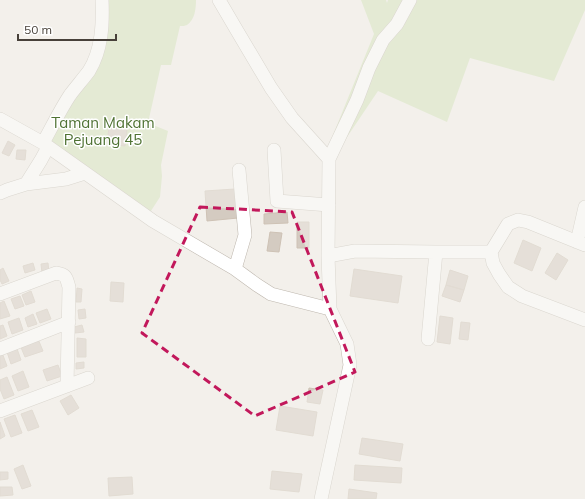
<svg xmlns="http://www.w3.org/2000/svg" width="585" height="499" font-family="Mulish,sans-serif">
<rect width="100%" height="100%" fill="#f3f0eb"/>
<!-- green -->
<path fill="#d3e2b9" d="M 100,0 L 196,0 C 196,8 195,20 187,25 C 185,26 182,26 180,26 L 171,65 L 161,65 L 148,123 L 168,131 L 161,165 L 162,176 L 160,197 L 147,217 L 43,143 L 101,41 Z
M 361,0 L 386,0 L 387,3 L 388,0 L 585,0 L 585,10 L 554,81 L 470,58 L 447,122 L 378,91 L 339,149 L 333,135 L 374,34 Z"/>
<!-- building -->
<path fill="#d4cbc1" stroke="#cec2b5" d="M 110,119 L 128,121 L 125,146 L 107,144 Z
M 8,141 L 15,145 L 9,156 L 2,153 Z
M 17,150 L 26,150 L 25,160 L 16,159 Z
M 235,189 L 238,218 L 207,221 L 205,191 Z
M 287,212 L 288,223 L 264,224 L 264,214 Z
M 297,222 L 309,222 L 309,248 L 297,248 Z
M 270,232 L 282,233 L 279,252 L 267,251 Z
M 523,240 L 541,248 L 532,271 L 514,263 Z
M 557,253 L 568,260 L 556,280 L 545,273 Z
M 33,263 L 35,270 L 25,273 L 23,266 Z
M 48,263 L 49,272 L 42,273 L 41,264 Z
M 3,268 L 9,281 L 2,284 L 0,280 L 0,270 Z
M 354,269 L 402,276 L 398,303 L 350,296 Z
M 450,270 L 468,276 L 464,290 L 446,285 Z
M 111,282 L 124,283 L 123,302 L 110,301 Z
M 446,285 L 464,290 L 460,302 L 442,296 Z
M 77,288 L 82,289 L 81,302 L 76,302 Z
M 31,291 L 35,302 L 26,305 L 22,295 Z
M 20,296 L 24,306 L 15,309 L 11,299 Z
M 4,301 L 10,316 L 0,319 L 0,303 Z
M 47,309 L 51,319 L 40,323 L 36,313 Z
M 85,309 L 86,318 L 79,319 L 78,310 Z
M 33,314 L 37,324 L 28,327 L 25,318 Z
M 440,316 L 453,318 L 450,344 L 437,342 Z
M 19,318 L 23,330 L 12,334 L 8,322 Z
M 461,322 L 470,323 L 468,340 L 459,339 Z
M 3,325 L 7,336 L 0,339 L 0,326 Z
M 82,325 L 84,332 L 75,333 L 74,327 Z
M 77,338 L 86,339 L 86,357 L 77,357 Z
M 38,339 L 43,351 L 25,357 L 20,345 Z
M 16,346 L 21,360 L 11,364 L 6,349 Z
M 1,350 L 7,366 L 0,369 L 0,351 Z
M 84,362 L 84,368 L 76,369 L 76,363 Z
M 58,365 L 62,376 L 47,381 L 43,370 Z
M 23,371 L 29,387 L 18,391 L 12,376 Z
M 7,377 L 14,395 L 4,399 L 0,389 L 0,380 Z
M 309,388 L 323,390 L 320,404 L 307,402 Z
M 71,395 L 79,408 L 68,415 L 60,401 Z
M 280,406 L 317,412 L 313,436 L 276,430 Z
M 32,410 L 39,427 L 28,431 L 21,414 Z
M 15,415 L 22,433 L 11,437 L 4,419 Z
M 0,422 L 5,436 L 0,439 Z
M 362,438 L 403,444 L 400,461 L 359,454 Z
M 23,465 L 31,486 L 22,489 L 14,469 Z
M 355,465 L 402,468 L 401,483 L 354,480 Z
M 272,471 L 302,474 L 299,492 L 270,489 Z
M 0,472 L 8,472 L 8,479 L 0,480 Z
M 132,477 L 133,494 L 109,496 L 108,478 Z
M 0,487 L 12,487 L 13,495 L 0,496 Z
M 349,489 L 377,493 L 376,499 L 348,499 Z"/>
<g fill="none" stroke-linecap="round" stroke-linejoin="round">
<!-- minor casing -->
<g stroke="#beb7ae" stroke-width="14">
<path id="minor" d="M 219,0 L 236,29 L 271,88 L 292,118 L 329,159
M 0,119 L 43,143 L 153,221 L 235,269 L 257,285 L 271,294 L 330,309 L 347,344 L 350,365 L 321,499
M 43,143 C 52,127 60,110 70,95 C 76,87 83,79 89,71 C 102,50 103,24 102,0
M 274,150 L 277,201 L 329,205
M 26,184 L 41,160 L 48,147
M 0,193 L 7,190 L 26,184 L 66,179 L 85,173
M 577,242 L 585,207
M 491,252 L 508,224 L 518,220 L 528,222 L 585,245
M 328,256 L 355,251 L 436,252 L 491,252 L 493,263 L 499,274 L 508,287 L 522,296 L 585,320
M 235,269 L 245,235 L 239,170
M 0,294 L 56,273 C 67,275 66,277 69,287 L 67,386
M 330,309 L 328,256 L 329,159 L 357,100 L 369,68 L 383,40 L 397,24 L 410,0
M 428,339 L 436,252
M 0,349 L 69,322
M 0,411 L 88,378"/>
</g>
<!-- minor -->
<use href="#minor" stroke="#fff" stroke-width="13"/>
</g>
<!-- marked area -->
<path d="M0 0H585V499H0ZM 200,207 L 292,212 L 355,372 L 255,416 L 142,333 Z" fill="#f3f0eb" fill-opacity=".55" fill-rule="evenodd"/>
<path fill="none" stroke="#c2185b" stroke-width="3" stroke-dasharray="8 5" stroke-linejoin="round" d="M 200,207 L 292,212 L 355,372 L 255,416 L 142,333 Z"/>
<g text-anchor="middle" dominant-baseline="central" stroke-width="3" stroke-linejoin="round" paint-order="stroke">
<!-- park labels -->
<g font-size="15" fill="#4f7233" stroke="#fff">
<text x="103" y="122">Taman Makam<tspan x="103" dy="17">Pejuang 45</tspan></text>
</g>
</g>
<!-- scale -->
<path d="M18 34v6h98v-6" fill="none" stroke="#474039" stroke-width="2"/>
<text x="24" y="34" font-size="12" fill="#474039" stroke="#ffffff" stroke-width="3" paint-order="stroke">50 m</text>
</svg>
